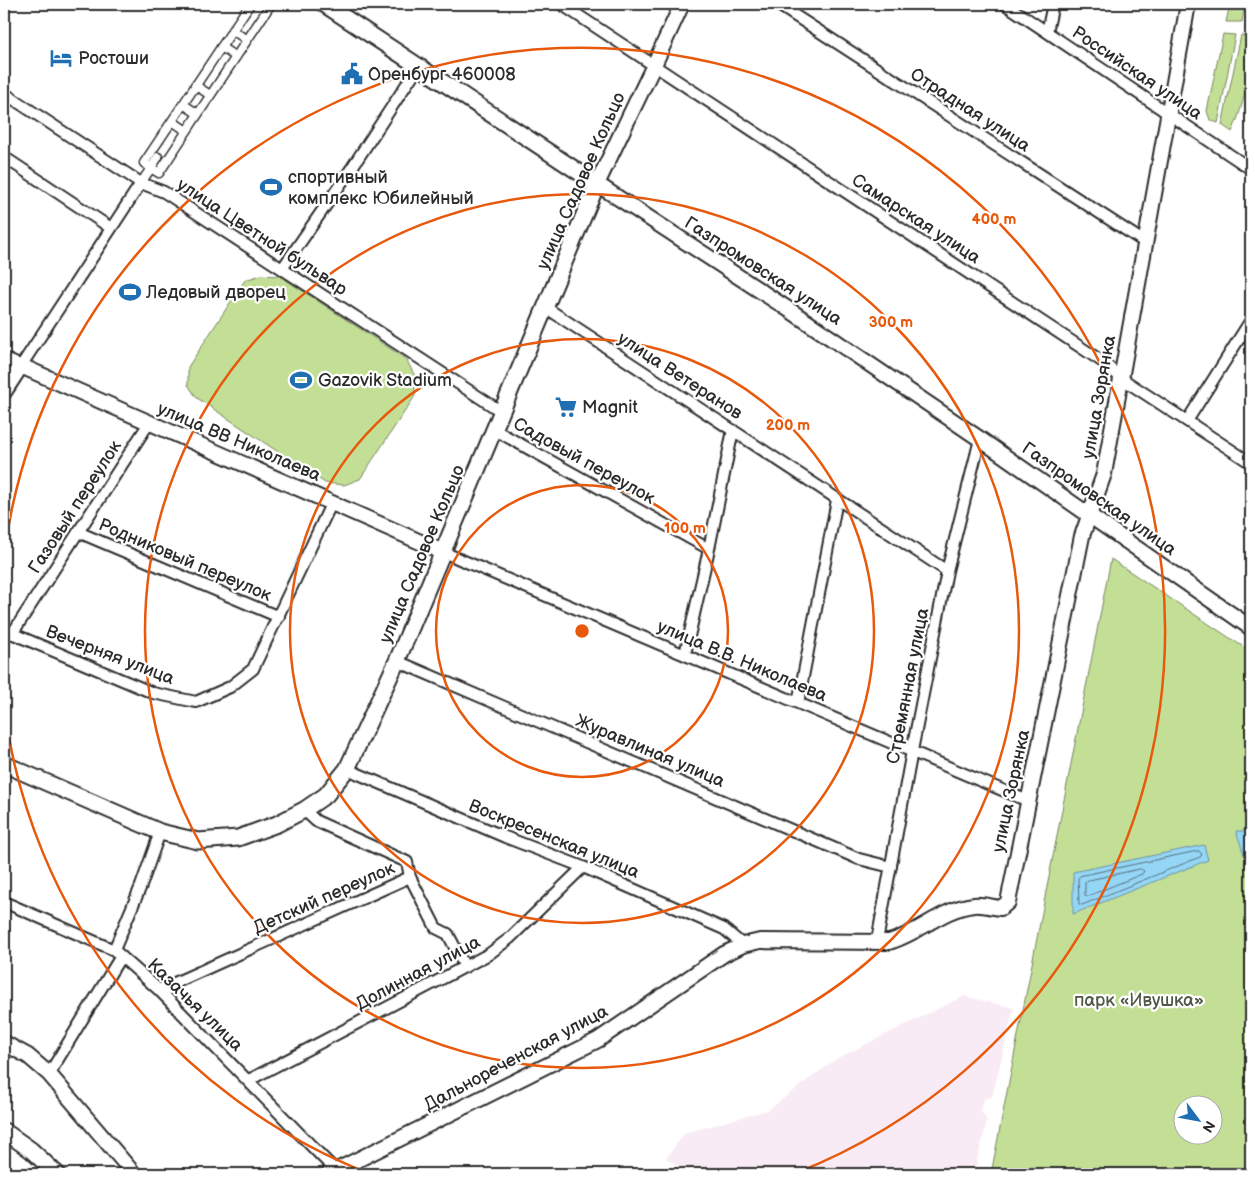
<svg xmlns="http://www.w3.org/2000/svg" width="1255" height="1178" font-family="'Balsamiq Sans',sans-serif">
<rect width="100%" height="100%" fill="#fff"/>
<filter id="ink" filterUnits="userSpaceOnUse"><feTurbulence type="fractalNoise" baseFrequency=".02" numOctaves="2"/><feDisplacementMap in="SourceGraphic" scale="10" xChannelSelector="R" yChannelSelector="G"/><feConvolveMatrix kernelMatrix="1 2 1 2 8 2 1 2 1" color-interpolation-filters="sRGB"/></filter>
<g filter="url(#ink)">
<!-- built -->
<path fill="#f9ebf5" d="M 964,996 L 1014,1008 L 992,1097 L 984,1099 L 981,1111 L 987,1121 L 974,1174 L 689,1174 L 666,1158 L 685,1133 L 768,1110 L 836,1059 Z"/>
<!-- green -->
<path fill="#c3df96" stroke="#778560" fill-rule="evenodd" d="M 1230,4 L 1245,4 L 1242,22 L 1226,22 Z
M 1223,34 L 1235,35 L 1218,123 L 1210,120 L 1207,111 Z
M 1241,35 L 1251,37 C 1251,68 1245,104 1232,132 L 1222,125 Z
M 261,275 L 280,276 L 406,359 L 415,376 L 415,396 L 360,479 L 344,485 L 325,483 L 197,398 L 188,385 L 188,367 L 245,280 Z
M 1111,559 L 1251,652 L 1251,1174 L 991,1174 ZM 1182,1106 L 1212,1106 L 1212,1136 L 1182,1136 Z"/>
<!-- water -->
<path fill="#95d6f6" stroke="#6b92a5" d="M 1236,831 L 1251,831 L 1251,853 L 1244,855 Z
M 1204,845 L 1208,860 L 1073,914 L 1073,872 Z"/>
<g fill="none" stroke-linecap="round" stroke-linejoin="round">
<!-- shore -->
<path stroke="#556f7c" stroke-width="1" d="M 1199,851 L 1202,855 L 1200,857 L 1082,905 L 1079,904 L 1078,878 L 1080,876 Z
M 1141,869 L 1144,871 L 1142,874 L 1088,896 L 1085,895 L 1085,883 L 1086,881 Z"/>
<!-- pedestrian casing -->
<g stroke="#2b2b2b" stroke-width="11">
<path id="pedestrian" d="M 232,30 L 247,40
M 221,47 L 236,57
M 195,85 L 210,95
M 183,104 L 198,114
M 172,121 L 187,131
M 158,157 L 151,168 L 144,163 L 250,4
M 141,183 L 151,168 L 159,173 L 271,4"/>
</g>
<!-- minor casing -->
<g stroke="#2b2b2b" stroke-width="14">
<path id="minor" d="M 561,4 L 1103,362 L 1121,378 L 1251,463
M 777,4 L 1146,243
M 1005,4 L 1251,169
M 1047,32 L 1053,4
M 4,93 L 141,183 L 164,192 L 502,412
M 4,157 L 111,228
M 282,269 L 351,169 L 418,67
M 545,307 L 947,571
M 4,358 L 21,366 L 141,183
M 1187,421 L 1251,320
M 495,430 L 709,549
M 78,532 L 279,617
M 443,552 L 1028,801
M 4,630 L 153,693 L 196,702 L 230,687 L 253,669 L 332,502
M 12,634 L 149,423
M 685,654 L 709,549 L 733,430
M 397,661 L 859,859 L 891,867
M 798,703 L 837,500
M 347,769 L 505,837 L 583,867 L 724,929 L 743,945
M 410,877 L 436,928 L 448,934 L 465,967
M 4,902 L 114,950 L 159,990 L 336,1171
M 877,941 L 912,751 L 947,571 L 980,439
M 114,950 L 141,886 L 160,832
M 159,990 L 410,877 L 407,862 L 316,821 L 304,810
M 49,1074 L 121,956
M 249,1080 L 489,954 L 510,938 L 583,867"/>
</g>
<!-- tertiary casing -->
<g stroke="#2b2b2b" stroke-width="18">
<path id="tertiary" d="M 682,4 L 654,65 L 597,184 L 791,311 L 980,439 L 1251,628
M 4,392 L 21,366 L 443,552
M 4,1043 L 28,1056 L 49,1074 L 134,1174
M 329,1174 L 598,1040 L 724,954 L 743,945 L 760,941 L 889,942 C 918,934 943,908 974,905 C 982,904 992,907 1001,908 L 1008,902 L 1082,536 L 1104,474 L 1188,4"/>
</g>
<!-- secondary casing -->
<g stroke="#2b2b2b" stroke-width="19">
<path id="secondary" d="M 4,764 L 160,832 L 198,841 L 238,838 L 277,824 L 304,810 L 326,795 L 347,769 L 397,661 L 597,184 L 324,4
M 4,1131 L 31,1150 L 57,1174"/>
</g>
<!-- pedestrian -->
<use href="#pedestrian" stroke="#fff" stroke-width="8"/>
<!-- minor -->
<use href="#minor" stroke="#fff" stroke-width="10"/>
<!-- tertiary -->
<use href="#tertiary" stroke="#fff" stroke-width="14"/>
<!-- secondary -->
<use href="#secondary" stroke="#fff" stroke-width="15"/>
</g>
</g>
<!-- distance rings -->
<g fill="none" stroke="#e8590c" stroke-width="2.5">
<circle cx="582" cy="631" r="146"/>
<circle cx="582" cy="631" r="292"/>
<circle cx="582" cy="631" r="437"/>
<path d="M368 1173A583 583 0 0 1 4 707M4 555A583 583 0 1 1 796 1173"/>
</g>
<!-- icons -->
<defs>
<g id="hotel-bare" transform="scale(1.725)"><path d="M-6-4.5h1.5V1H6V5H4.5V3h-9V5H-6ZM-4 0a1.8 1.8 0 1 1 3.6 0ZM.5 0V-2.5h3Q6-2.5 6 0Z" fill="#1f6fb2" stroke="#fff" stroke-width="2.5" paint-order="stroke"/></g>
<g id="civic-bare" transform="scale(1.725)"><path d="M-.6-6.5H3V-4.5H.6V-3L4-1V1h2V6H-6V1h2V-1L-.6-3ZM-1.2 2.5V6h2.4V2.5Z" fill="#1f6fb2" stroke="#fff" stroke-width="2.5" paint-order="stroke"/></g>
<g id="stadium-bare" transform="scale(1.725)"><path d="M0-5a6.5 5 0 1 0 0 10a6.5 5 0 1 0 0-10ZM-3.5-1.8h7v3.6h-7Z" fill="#1f6fb2" stroke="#fff" stroke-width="2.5" paint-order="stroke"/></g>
<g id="supermarket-bare" transform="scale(1.725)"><path d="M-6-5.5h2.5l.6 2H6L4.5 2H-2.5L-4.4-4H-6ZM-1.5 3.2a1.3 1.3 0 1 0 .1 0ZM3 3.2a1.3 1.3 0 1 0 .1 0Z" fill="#1f6fb2" stroke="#fff" stroke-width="2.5" paint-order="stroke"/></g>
</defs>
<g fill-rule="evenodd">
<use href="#hotel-bare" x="61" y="58"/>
<use href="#civic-bare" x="352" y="74"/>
<use href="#stadium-bare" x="271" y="187"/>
<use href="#stadium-bare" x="130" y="292"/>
<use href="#stadium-bare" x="301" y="380"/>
<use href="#supermarket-bare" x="566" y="407"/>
</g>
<g text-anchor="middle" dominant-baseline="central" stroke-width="4.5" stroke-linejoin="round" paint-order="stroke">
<!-- poi labels -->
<g font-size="18" fill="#2b2b2b" stroke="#fff" text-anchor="start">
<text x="78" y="58">Ростоши</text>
<text x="368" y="74">Оренбург 460008</text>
<text x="288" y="177">спортивный<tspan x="288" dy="21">комплекс Юбилейный</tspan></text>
<text x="146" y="292">Ледовый дворец</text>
<text x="318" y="380">Gazovik Stadium</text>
<text x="582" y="407">Magnit</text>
</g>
<!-- street labels -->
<g font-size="18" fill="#2b2b2b" stroke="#fff">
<text transform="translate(1137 73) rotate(34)">Российская улица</text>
<text transform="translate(970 110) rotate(33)">Отрадная улица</text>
<text transform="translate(581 181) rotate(-66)">улица Садовое Кольцо</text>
<text transform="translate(916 219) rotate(33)">Самарская улица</text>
<text transform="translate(262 237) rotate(33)">улица Цветной бульвар</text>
<text transform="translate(763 271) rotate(33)">Газпромовская улица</text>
<text transform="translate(680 376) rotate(33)">улица Ветеранов</text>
<text transform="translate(1099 397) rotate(-80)">улица Зорянка</text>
<text transform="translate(239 442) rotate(23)">улица ВВ Николаева</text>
<text transform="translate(584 461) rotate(29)">Садовый переулок</text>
<text transform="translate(1099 499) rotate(35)">Газпромовская улица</text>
<text transform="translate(75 507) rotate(-57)">Газовый переулок</text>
<text transform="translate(422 554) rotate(-67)">улица Садовое Кольцо</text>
<text transform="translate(185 560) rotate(23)">Родниковый переулок</text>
<text transform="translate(110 655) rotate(21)">Вечерняя улица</text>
<text transform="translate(742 661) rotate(23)">улица В.В. Николаева</text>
<text transform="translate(908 686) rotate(-79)">Стремянная улица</text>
<text transform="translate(650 751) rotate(23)">Журавлиная улица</text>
<text transform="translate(1011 791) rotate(-78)">улица Зорянка</text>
<text transform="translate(554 839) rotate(22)">Воскресенская улица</text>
<text transform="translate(324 898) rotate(-24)">Детский переулок</text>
<text transform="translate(418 973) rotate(-28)">Долинная улица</text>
<text transform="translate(195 1005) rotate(44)">Казачья улица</text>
<text transform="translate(516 1058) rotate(-28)">Дальнореченская улица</text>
</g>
<!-- park labels -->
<g font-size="18" fill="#515846" stroke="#fff">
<text x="1139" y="1000">парк «Ивушка»</text>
</g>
</g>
<circle cx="582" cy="631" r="8" fill="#e8590c" stroke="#fff" stroke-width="2.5"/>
<g font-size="15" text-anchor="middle" font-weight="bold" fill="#e8590c" stroke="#fff" stroke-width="4.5" stroke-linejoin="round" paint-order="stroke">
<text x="994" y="224">400 m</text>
<text x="891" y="327">300 m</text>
<text x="788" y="430">200 m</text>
<text x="685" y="533">100 m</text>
</g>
<!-- margin -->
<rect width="1255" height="1178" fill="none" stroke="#fff" stroke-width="20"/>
<rect x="10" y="10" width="1235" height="1158" fill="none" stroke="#2b2b2b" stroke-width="2" filter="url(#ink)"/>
<!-- north arrow -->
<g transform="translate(1198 1120) rotate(122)"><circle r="24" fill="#ffffff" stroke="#aaaaaa"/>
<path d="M0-4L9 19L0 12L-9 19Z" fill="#1f6fb2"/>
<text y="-8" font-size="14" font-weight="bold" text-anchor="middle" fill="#2b2b2b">N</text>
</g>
</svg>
